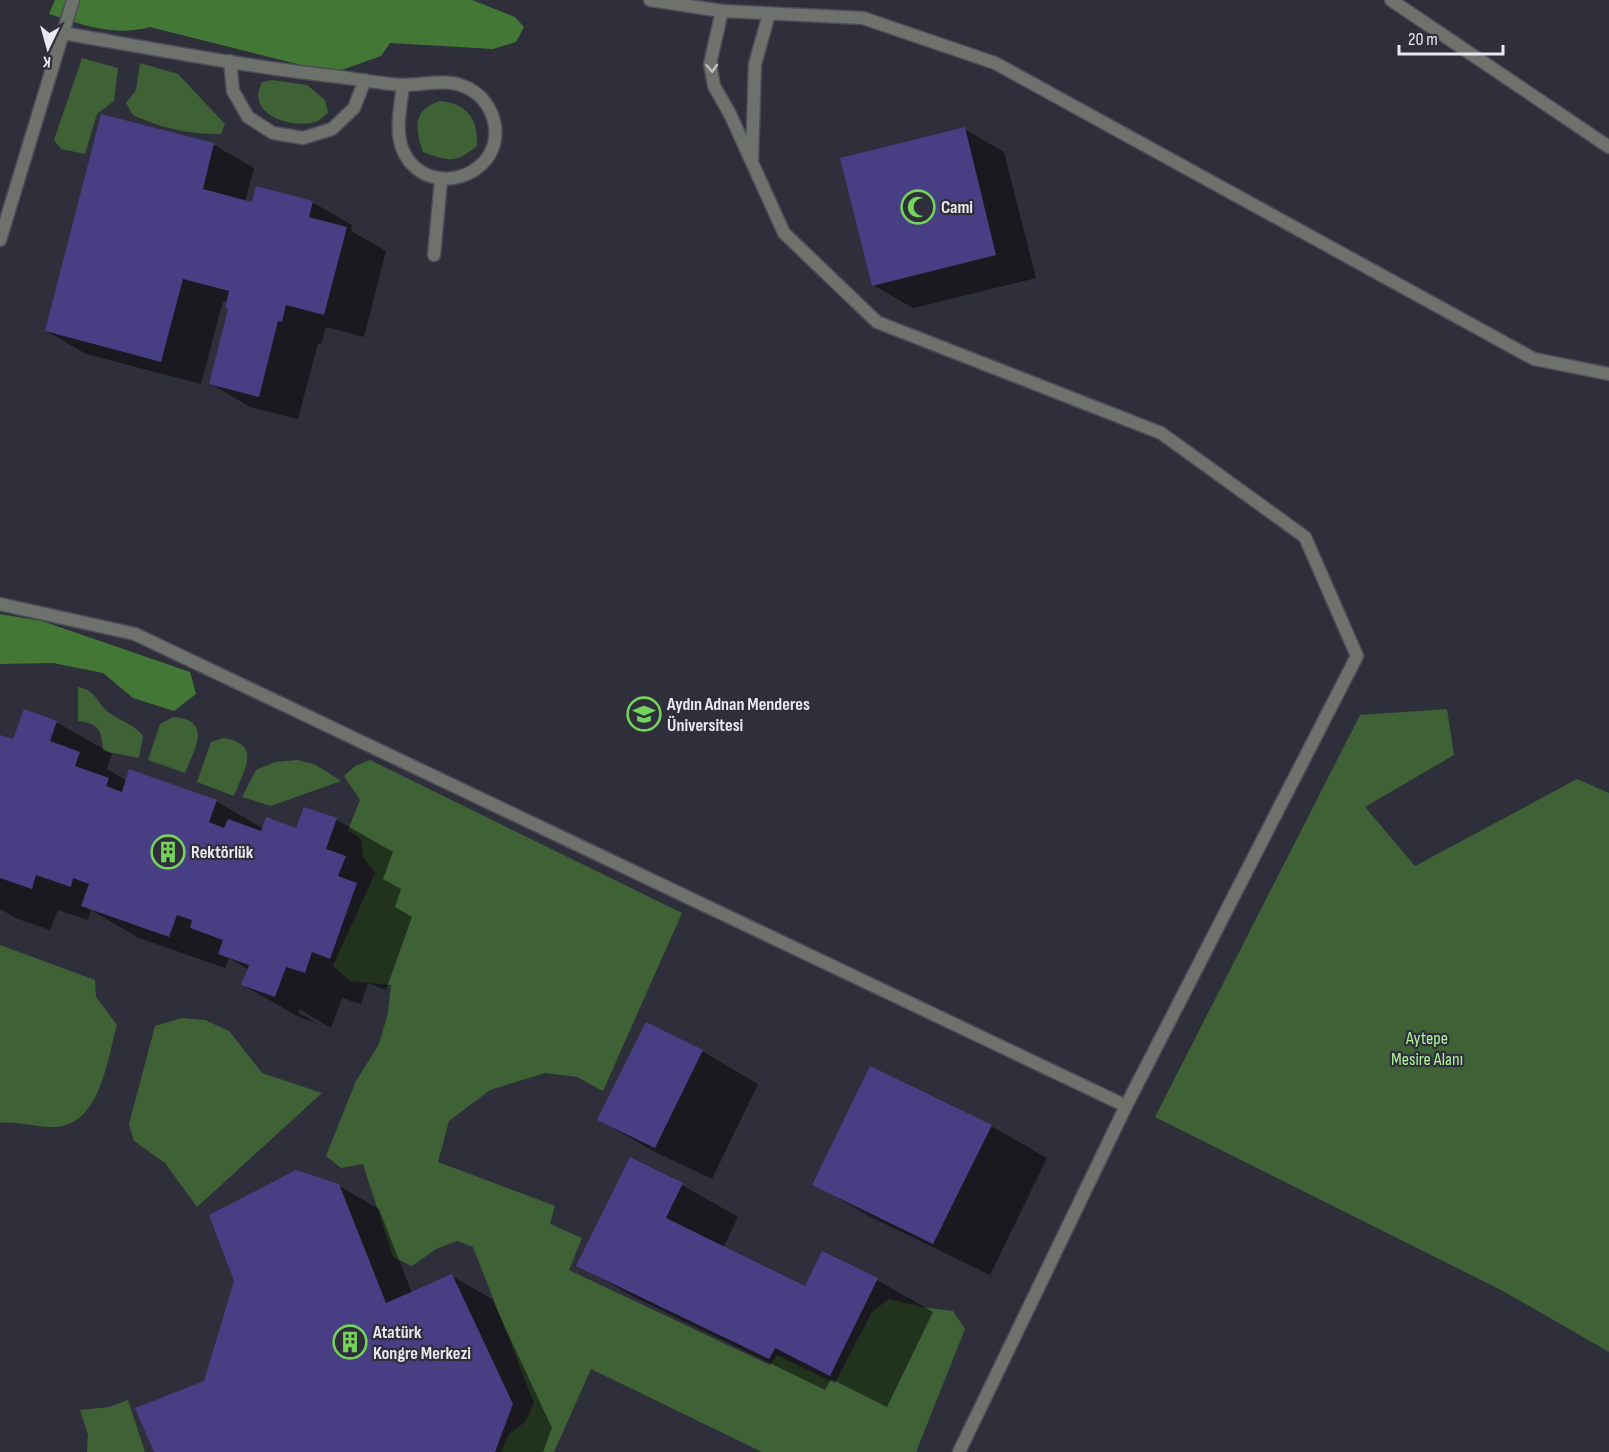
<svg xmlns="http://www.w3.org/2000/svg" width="1609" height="1452" font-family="'Sofia Sans Condensed',sans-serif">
<rect width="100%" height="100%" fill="#2f2f3b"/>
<!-- green -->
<path fill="#3f6136" d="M 82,58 L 118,68 L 114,101 L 97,114 L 85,154 L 61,149 L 54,140 Z
M 140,63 L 178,74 L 225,124 L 221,134 C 192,135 160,128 133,115 L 126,103 L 136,90 Z
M 272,80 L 307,85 L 325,100 L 328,113 C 324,116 320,120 316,122 C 291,129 245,115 262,82 Z
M 440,101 C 466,103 479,119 477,146 C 455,164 449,161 423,152 C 415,128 412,110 440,101 Z
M 78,687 C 97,690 97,705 111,714 C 122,722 135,725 143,736 L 139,758 L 103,751 C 102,731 99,723 78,721 Z
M 1447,709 L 1454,755 L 1365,807 L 1415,866 L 1577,779 L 1609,793 L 1609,1352 L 1503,1291 L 1155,1117 L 1360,715 Z
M 173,717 C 213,720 195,748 185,773 L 148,760 L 160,724 Z
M 223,738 C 263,744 244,769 234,796 L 197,782 L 211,742 Z
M 298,760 L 316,765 L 341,781 L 271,806 L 242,797 L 256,770 L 275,762 Z
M 370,760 L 682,913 L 603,1091 L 577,1077 L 545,1073 L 490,1090 L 449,1121 L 438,1162 L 555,1206 L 550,1224 L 582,1238 L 569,1270 L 770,1365 L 777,1355 L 835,1383 L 872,1312 L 889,1299 L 921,1307 L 953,1311 L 965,1329 L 916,1452 L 762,1452 L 591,1369 L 554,1452 L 501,1452 L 509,1434 L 525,1422 L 534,1403 L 473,1247 L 457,1241 L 436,1249 L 412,1266 L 393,1257 L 363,1164 L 341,1168 L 326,1156 L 356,1081 L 379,1044 L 388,1013 L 391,985 L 350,981 L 333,966 L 375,873 L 363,857 L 361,839 L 348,830 L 360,800 L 344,776 L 355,766 Z
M 0,945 L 95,980 L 96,997 L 117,1025 C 107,1060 100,1129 51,1127 C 34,1127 18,1121 0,1123 Z
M 182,1018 L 205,1020 L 229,1031 L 262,1073 L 322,1093 L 197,1207 L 165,1163 L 134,1141 L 129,1124 L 155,1026 Z
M 128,1400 L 145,1452 L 87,1452 L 88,1435 L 80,1410 L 109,1407 Z"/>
<!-- forest -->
<path fill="#437735" d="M 55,0 L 472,0 L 515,17 L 524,27 L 516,42 L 493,49 L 390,43 L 381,56 L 333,73 L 150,27 C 114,37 83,25 49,14 Z
M 0,614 L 42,621 L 190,672 L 196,694 L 174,711 L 133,698 L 103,673 L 53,663 L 0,664 Z"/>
<!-- shadow -->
<path fill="#0007" d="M 102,116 L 214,145 L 254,168 L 245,202 L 312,202 L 352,225 L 351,231 L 386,251 L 364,337 L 326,327 L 321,344 L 318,343 L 298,419 L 250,407 L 211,384 L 230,309 L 228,302 L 223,301 L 201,384 L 86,354 L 46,331 Z
M 964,129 L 1004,152 L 1036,278 L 913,308 L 873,285 Z
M 56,722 L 112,754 L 107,769 L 127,781 L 216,801 L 264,829 L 297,830 L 305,809 L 337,820 L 393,852 L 383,879 L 401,889 L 395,907 L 412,917 L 386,990 L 368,983 L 361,1004 L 342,998 L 331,1028 L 299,1009 L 299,1013 L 318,1024 L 299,1017 L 243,985 L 249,970 L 229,958 L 225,968 L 139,938 L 91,910 L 88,920 L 58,910 L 50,930 L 18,919 L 0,909 L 0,737 L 14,741 Z
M 646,1024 L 702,1051 L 758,1084 L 712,1179 L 655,1152 L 599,1120 Z
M 991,1126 L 1047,1158 L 990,1275 L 869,1216 L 814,1184 Z
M 682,1185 L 738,1217 L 723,1248 L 806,1288 L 877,1280 L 933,1312 L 887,1407 L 831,1379 L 825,1390 L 634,1297 L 578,1265 Z
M 339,1186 L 379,1209 L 412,1293 L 452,1276 L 492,1299 L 552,1428 L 543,1452 L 156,1452 Z"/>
<!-- building -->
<path fill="#483e83" d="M 101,114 L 214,143 L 203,189 L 252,202 L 256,186 L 313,201 L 309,217 L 347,227 L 324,315 L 286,305 L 282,322 L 278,321 L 259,397 L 209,384 L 228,309 L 225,308 L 229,291 L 183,279 L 161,362 L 45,331 Z
M 965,127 L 996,255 L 872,286 L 840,158 Z
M 24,709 L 57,721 L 50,741 L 80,752 L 75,766 L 109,778 L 106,786 L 122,792 L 129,769 L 217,800 L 209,822 L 224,828 L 228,819 L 261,831 L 266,817 L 296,828 L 304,807 L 337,818 L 326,849 L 346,856 L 338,876 L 357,883 L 330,959 L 312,952 L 305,973 L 286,967 L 275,997 L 241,985 L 249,965 L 218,954 L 223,940 L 190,928 L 192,920 L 177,915 L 169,937 L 81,906 L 89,884 L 73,878 L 71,887 L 36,875 L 32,889 L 0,878 L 0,735 L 13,739 Z
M 646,1022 L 703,1050 L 655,1148 L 597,1120 Z
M 870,1066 L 992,1125 L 933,1244 L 812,1185 Z
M 630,1157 L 683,1183 L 666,1218 L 805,1286 L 822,1251 L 878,1278 L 830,1376 L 775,1348 L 769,1359 L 576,1266 Z
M 296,1170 L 339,1184 L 386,1303 L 452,1274 L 513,1404 L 495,1452 L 154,1452 L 135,1408 L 204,1381 L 234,1281 L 209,1215 Z"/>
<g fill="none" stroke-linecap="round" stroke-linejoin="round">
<!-- lane casing -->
<g stroke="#4d4d58" stroke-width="15">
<path id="lane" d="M 650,0 L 722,11 L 710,64 L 714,86 L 730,114 L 784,233 L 877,322 L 1161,433 L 1305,537 L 1357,656 L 1126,1106 L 959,1452
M 63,33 C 155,49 248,67 341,77 C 362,80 383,84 404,85 C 423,85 445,79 463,86 C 494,97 507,139 483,163 C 458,188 415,183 402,148 C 395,129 401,104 403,85
M 230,61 L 233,91 L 248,117 L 273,133 L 303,138 L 332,129 L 354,108 L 365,80
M 752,159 L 755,64 L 769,14
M 0,240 L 73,0
M 434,255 L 441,180
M 0,604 L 135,634 L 1126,1106"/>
</g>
<!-- street casing -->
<g stroke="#4d4d58" stroke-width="15">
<path id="street" d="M 1391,0 L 1609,147
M 722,11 L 863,18 L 995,63 L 1534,359 L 1609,374"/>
</g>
<!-- lane -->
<use href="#lane" stroke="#6e726d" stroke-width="12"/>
<!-- street -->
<use href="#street" stroke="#6e726d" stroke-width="12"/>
</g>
<!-- one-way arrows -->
<defs><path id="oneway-chevron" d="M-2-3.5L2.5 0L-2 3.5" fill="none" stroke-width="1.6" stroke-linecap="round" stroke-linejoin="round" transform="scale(1.5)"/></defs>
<use stroke="#bdbfc2" href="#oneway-chevron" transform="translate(712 68) rotate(87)"/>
<!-- icons -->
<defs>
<g id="mosque-ring" transform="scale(1.725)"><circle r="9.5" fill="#2f2f3b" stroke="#75d25b" stroke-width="1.5"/><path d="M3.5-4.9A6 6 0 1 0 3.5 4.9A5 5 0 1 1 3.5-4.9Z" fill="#75d25b"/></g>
<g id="university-ring" transform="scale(1.725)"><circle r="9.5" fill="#2f2f3b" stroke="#75d25b" stroke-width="1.5"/><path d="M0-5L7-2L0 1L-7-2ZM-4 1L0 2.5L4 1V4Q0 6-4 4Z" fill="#75d25b"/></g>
<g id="building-ring" transform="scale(1.725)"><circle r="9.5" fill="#2f2f3b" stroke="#75d25b" stroke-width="1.5"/><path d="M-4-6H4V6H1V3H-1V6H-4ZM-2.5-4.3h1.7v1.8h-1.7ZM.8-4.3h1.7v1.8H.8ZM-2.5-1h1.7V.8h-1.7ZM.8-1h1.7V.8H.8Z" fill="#75d25b"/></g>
</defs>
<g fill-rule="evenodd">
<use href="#mosque-ring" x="918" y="207"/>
<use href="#university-ring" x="644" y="714"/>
<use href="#building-ring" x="168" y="852"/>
<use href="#building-ring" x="350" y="1342"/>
</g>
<g text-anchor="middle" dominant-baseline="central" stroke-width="4.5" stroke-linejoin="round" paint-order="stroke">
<!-- poi labels -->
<g font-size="18" font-weight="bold" fill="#e8e8f0" stroke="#2f2f3b" text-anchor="start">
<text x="941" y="207">Cami</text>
<text x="667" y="704">Aydın Adnan Menderes<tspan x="667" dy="21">Üniversitesi</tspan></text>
<text x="191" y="852">Rektörlük</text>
<text x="373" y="1332">Atatürk<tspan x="373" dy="21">Kongre Merkezi</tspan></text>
</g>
<!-- park labels -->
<g font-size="18" fill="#acf599" stroke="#2f2f3b">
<text x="1427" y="1038">Aytepe<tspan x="1427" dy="21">Mesire Alanı</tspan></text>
</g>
</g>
<!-- north arrow -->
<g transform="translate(48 48) rotate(185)" stroke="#2f2f3b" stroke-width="4.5" paint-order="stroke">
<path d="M0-4.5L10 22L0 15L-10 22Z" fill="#e8e8f0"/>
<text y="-9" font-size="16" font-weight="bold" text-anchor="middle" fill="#e8e8f0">K</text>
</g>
<!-- scale -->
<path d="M1399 45v9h104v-9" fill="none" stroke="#e8e8f0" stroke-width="3"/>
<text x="1408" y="45" font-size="18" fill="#e8e8f0" stroke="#2f2f3b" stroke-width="4.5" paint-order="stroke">20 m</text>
</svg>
